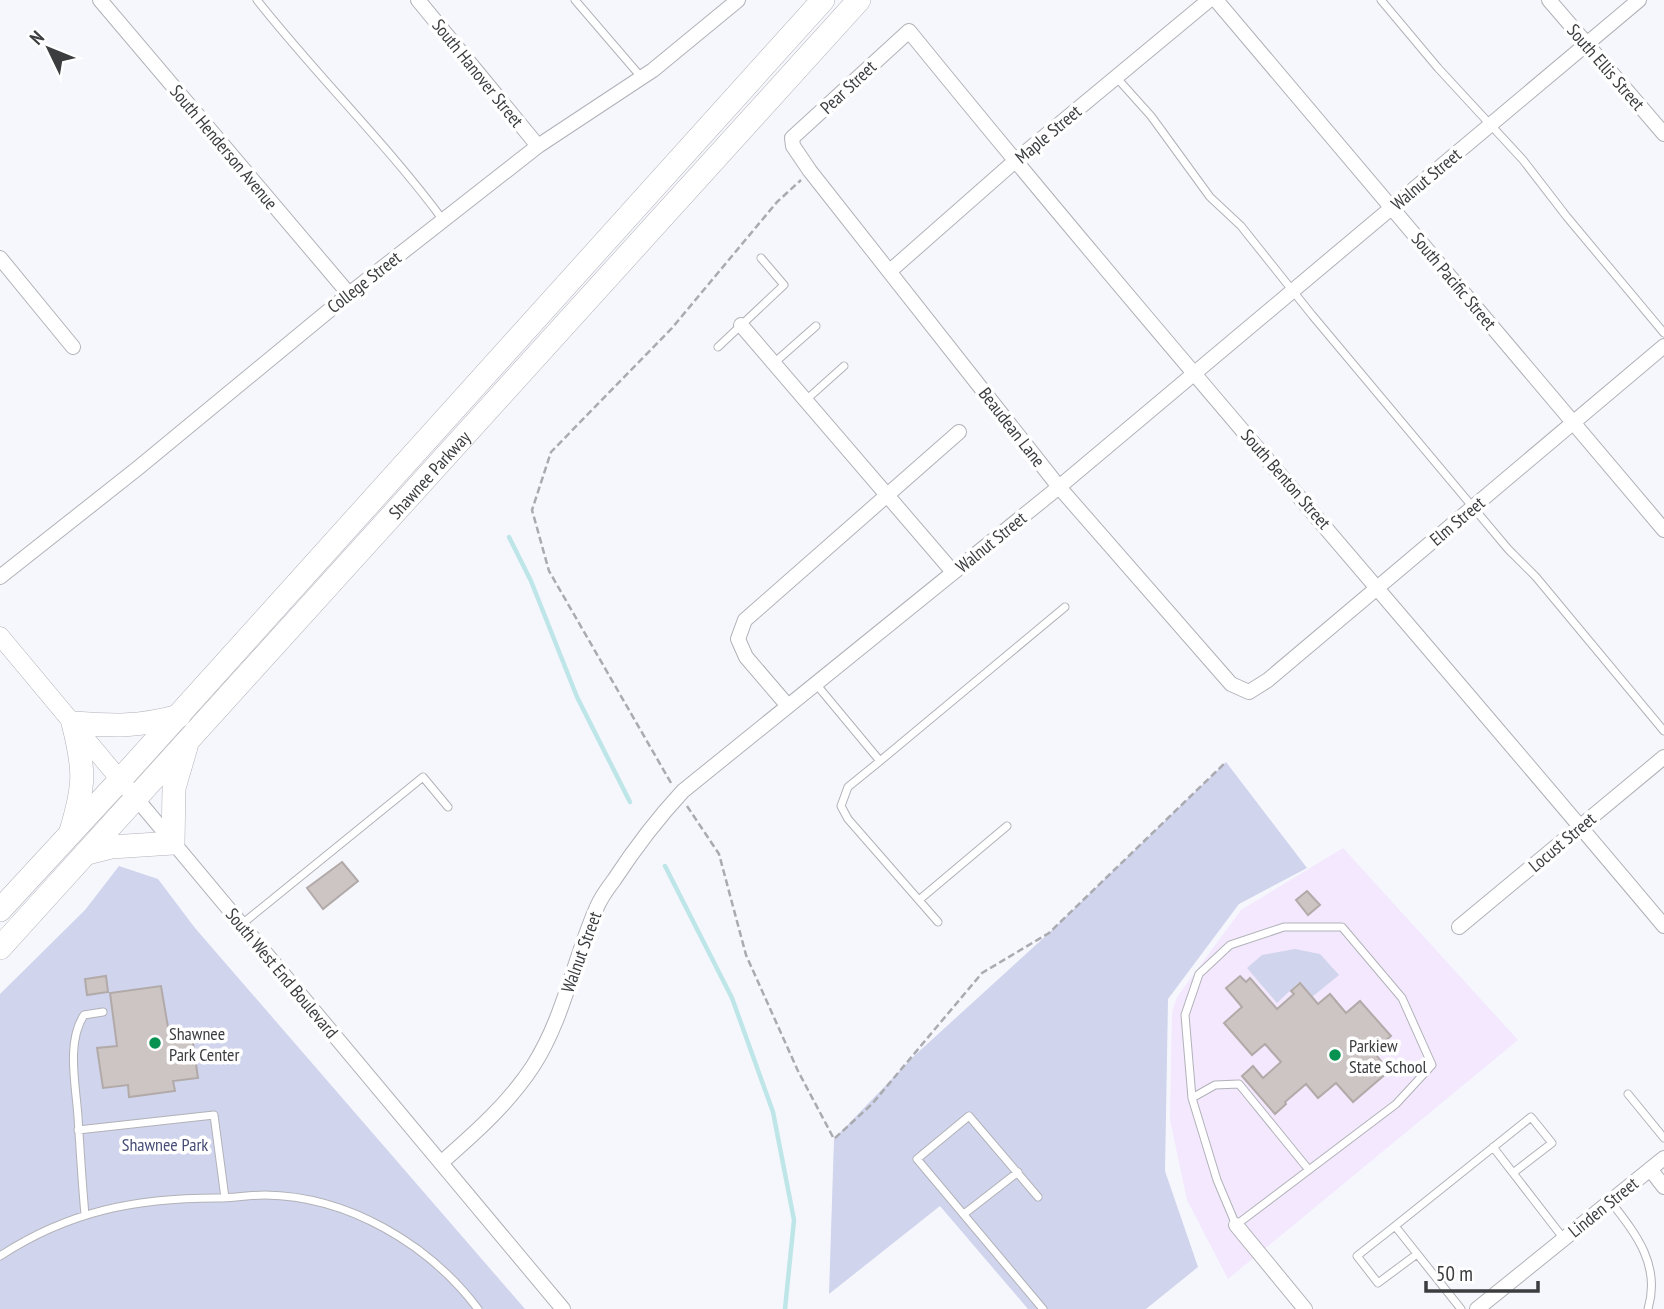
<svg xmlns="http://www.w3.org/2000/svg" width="1664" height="1309" font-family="'PT Sans Narrow',sans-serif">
<rect width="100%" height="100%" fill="#f6f7fd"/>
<!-- education -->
<path fill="#f3e8fd" d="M 1343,848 L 1518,1040 L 1228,1279 L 1187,1200 L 1170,1120 L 1172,1013 L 1177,997 L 1241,910 Z"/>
<!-- green -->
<path fill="#d0d4ec" d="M 1226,762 L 1307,868 L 1239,904 L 1168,999 L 1165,1171 L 1198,1267 L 1146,1309 L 1028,1309 L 940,1206 L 829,1294 L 834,1139 L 914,1056 L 1049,933 Z
M 119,866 L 158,879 L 195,928 L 525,1309 L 0,1309 L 0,994 L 85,910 Z
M 1295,949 L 1320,954 L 1339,975 L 1312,997 L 1299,982 L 1277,1003 L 1247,968 L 1262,955 Z"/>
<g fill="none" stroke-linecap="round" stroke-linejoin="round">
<!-- stream -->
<path stroke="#bee6e8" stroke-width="4.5" d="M 509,537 L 531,581 L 577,697 L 630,802
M 665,866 L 732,998 L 773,1112 L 794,1220 L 785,1309"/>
</g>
<!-- building -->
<path fill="#ccc5c4" stroke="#b1aaa9" stroke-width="2" d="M 342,862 L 358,881 L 323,909 L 307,888 Z
M 1307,891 L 1320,905 L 1308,915 L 1296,900 Z
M 106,976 L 108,992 L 87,995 L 85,979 Z
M 1240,976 L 1246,982 L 1250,978 L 1277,1009 L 1294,994 L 1291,991 L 1300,983 L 1318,1004 L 1330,994 L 1346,1013 L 1360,1001 L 1391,1036 L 1373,1051 L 1389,1071 L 1353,1102 L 1336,1083 L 1318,1098 L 1306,1084 L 1285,1102 L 1286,1104 L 1275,1114 L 1242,1076 L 1253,1066 L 1263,1078 L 1281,1062 L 1265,1044 L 1252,1055 L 1224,1023 L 1242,1007 L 1226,988 Z
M 161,986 L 170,1039 L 192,1036 L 198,1078 L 173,1081 L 175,1091 L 129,1097 L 128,1085 L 103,1088 L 97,1048 L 117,1046 L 110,993 Z"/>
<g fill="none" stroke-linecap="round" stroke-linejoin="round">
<!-- service casing -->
<g stroke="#b1b2b8" stroke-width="9">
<path id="service" d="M 257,0 C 317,76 386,143 443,220
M 575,0 L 642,78
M 1381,0 L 1438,68 L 1523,160 L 1567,217 L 1664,333
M 1116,77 L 1151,116 L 1210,197 L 1241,226 L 1312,315 L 1508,549 L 1536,577 L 1664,731
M 718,347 L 784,285 L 761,258
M 774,363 L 816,326
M 806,400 L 844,366
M 816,684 L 880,761 L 1065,607
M 880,761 L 848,787 L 841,806 L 848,819 L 938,922
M 919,900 L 1007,826
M 242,924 L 423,777 L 448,807
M 1284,927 L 1342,927 L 1402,998 L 1432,1065 L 1396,1104 L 1236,1225 L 1217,1180 L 1192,1098 L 1185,1015 L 1199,974 L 1230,945 Z
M 1628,1094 L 1664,1138
M 1192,1098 L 1215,1085 L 1239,1084 L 1309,1170
M 78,1130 L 214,1115 L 225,1198
M 1493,1147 L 1564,1239
M 1038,1197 L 969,1116 L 917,1159 L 1043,1309
M 1611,1202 C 1636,1234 1661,1265 1648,1309
M 964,1214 L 1018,1172
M 85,1215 C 82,1182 80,1149 78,1117 C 76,1086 66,1042 84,1015 L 103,1012
M 1395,1226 L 1531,1117 L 1552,1143 L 1513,1173
M 1417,1254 L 1378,1283 L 1357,1256 L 1395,1226 L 1461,1309
M 0,1256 C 69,1211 136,1198 217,1198 C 233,1198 249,1195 265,1195 C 348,1196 429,1244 478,1309"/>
</g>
<!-- minor casing -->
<g stroke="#b1b2b8" stroke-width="16">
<path id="minor" d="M 100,0 L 349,294
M 418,0 L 538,146
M 1216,0 L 1664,530
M 1549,0 L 1664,134
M 0,258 L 73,347
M 890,271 L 1015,161 L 1209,0
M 741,325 L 953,572
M 1664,346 C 1533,458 1400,568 1268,680 L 1249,692 L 1231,684 L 1059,487 L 810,171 L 793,146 L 792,138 L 909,31 C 1155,334 1413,627 1664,926
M 0,577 L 138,468 L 349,294 L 538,146 L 653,70 L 738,0
M 788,706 L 746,657 L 738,639 L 745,620 L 959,432
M 136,798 L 563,1309
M 1459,927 L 1664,757
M 442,1162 C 475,1133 509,1103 533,1066 C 564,1018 574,958 597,907 C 601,897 608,888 614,880 C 635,848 657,819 683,791 L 1059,487 L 1639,0
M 1650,1169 L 1664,1187
M 1236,1225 L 1305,1309
M 1477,1309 L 1664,1158"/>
</g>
<!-- tertiary casing -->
<g stroke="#b1b2b8" stroke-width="19">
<path id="tertiary" d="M 0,636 L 126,787"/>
</g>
<!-- trunk casing -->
<g stroke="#b1b2b8" stroke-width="24">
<g id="trunk">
<path d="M 71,831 C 85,785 85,770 73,723 C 114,726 138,727 179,716"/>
<path d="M 87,853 L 111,847 L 173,843 L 174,788 L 186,747"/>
<path d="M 0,910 L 120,780 L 823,0"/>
<path id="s1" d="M 0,948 L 859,0"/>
</g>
</g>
<!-- path -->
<path stroke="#aaabb0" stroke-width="2.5" stroke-dasharray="7 3.5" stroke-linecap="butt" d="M 671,783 L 549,571 L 532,510 L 551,452 L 672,328 L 777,202 L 801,180
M 687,806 L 719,854 L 746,955 L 798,1071 L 834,1139 L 872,1104 L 982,973 L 1049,933 L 1226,762"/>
<!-- service -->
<use href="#service" stroke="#fff" stroke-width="7"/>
<!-- minor -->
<use href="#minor" stroke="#fff" stroke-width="14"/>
<!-- tertiary -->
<use href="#tertiary" stroke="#fff" stroke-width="18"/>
<!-- trunk -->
<use href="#trunk" stroke="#fff" stroke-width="23"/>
</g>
<!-- markers -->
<g fill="#089251" stroke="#fff" stroke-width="2.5">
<circle cx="155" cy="1043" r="7"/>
<circle cx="1335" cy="1055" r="7"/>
</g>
<g text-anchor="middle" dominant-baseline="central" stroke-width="7" stroke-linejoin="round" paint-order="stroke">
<!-- street labels -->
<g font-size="18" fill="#3c3d3f" stroke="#fff">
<text transform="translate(1606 67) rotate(49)">South Ellis Street</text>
<text transform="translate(478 73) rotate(51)">South Hanover Street</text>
<text transform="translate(848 87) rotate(-43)">Pear Street</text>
<text transform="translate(1048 134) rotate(-40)">Maple Street</text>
<text transform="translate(224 147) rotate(50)">South Henderson Avenue</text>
<text transform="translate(1426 179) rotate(-40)">Walnut Street</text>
<text transform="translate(1454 281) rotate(50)">South Pacific Street</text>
<text transform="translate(364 282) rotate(-38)">College Street</text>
<text transform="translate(1012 427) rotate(52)">Beaudean Lane</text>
<text stroke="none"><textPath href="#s1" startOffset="639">Shawnee Parkway</textPath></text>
<text transform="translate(1286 479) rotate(49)">South Benton Street</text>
<text transform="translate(1457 521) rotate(-40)">Elm Street</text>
<text transform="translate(991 542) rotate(-39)">Walnut Street</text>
<text transform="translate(1562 842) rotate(-40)">Locust Street</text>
<text transform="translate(581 952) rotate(-70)">Walnut Street</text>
<text transform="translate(282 973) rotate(50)">South West End Boulevard</text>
<text transform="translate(1603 1207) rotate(-39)">Linden Street</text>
</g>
<!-- poi labels -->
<g font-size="18" fill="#3c3d3f" stroke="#fff" text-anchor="start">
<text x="169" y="1033">Shawnee<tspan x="169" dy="21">Park Center</tspan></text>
<text x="1349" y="1045">Parkiew<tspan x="1349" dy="21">State School</tspan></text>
</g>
<!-- park labels -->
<g font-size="18" fill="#474d77" stroke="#fff">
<text x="165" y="1144">Shawnee Park</text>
</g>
</g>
<!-- north arrow -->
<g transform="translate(49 49) rotate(313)" stroke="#ffffff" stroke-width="5" paint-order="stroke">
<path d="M0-5L12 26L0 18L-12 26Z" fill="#3c3d3f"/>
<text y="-10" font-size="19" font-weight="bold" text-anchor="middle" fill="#3c3d3f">N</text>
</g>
<!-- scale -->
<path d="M1426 1281v10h112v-10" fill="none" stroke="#3c3d3f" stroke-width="3.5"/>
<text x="1436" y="1281" font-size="21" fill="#3c3d3f" stroke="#ffffff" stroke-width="5" paint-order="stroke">50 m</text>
</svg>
